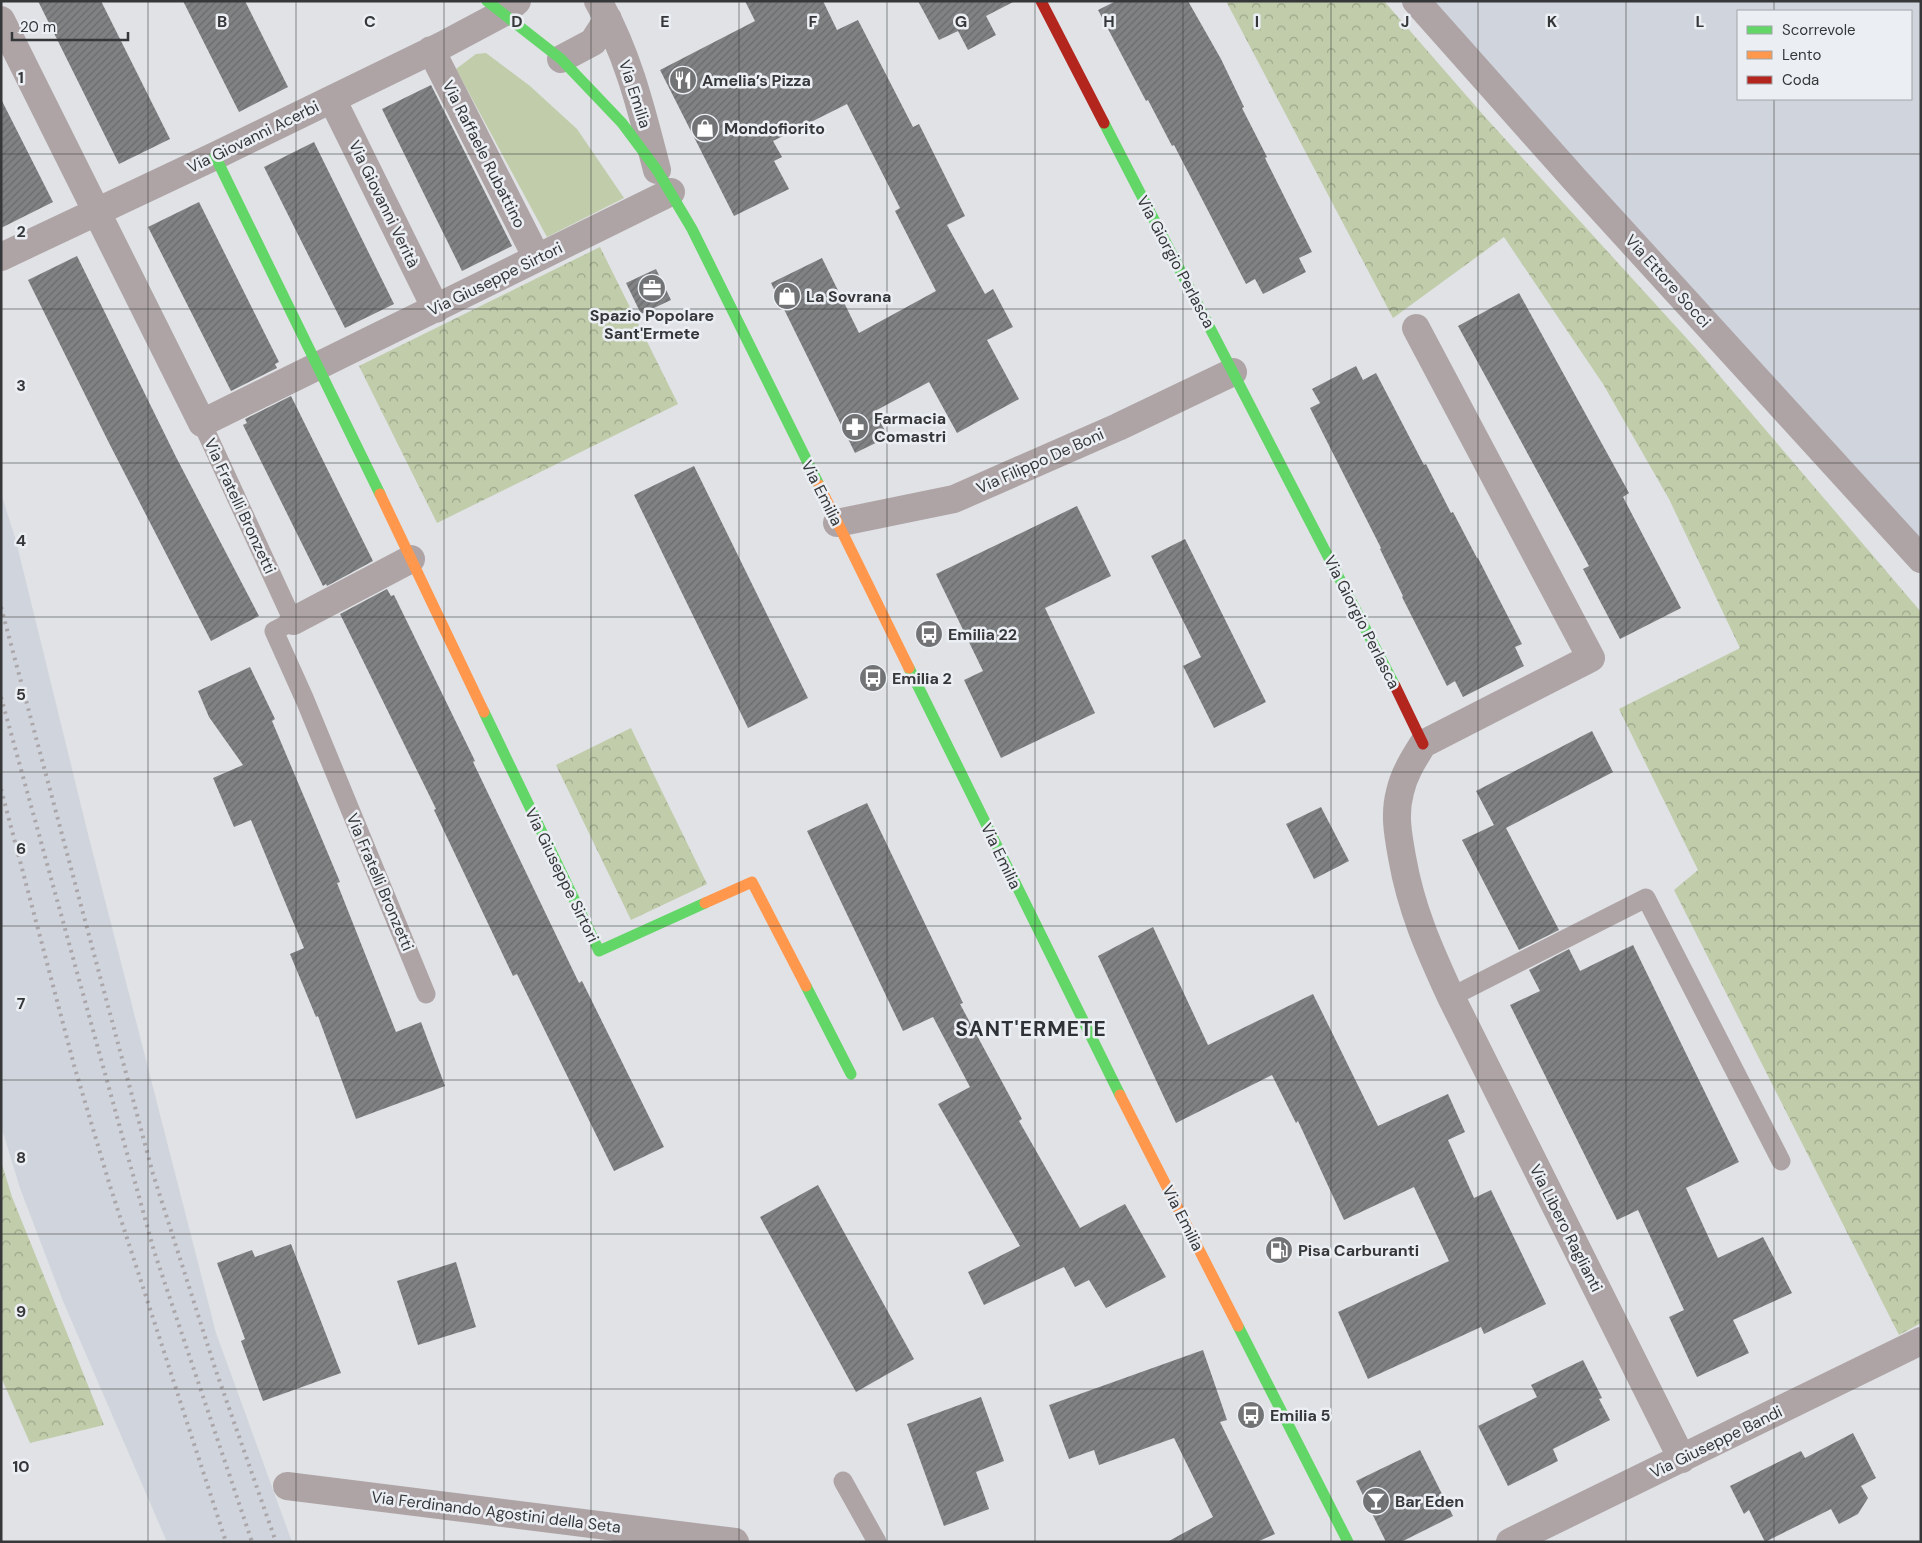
<svg xmlns="http://www.w3.org/2000/svg" width="1922" height="1543" font-family="'DM Sans',sans-serif">
<defs>
<pattern id="forest-crowns" width="20" height="18" patternUnits="userSpaceOnUse" patternTransform="scale(1.25)"><rect width="20" height="18" fill="#c0ccaa"/><path d="M2 6a3 3 0 1 1 6 0M12 15a3 3 0 1 1 6 0" fill="none" stroke="#9da68b"/></pattern>
<pattern id="building-hatch" width="6" height="6" patternUnits="userSpaceOnUse" patternTransform="scale(1.25)"><rect width="6" height="6" fill="#818284"/><path d="M-1 1l2-2M0 6l6-6M5 7l2-2" fill="none" stroke="#6a6b6d"/></pattern>
</defs>
<rect width="100%" height="100%" fill="#e0e2e5"/>
<!-- built -->
<path fill="#d0d4dc" fill-rule="evenodd" d="M 1431,1 L 1921,1 L 1921,544 ZM 1738,11 L 1911,11 L 1911,99 L 1738,99 Z
M 1,493 L 16,541 L 87,830 L 216,1333 L 292,1542 L 167,1542 L 63,1301 L 20,1188 L 1,1126 Z"/>
<!-- grass -->
<path fill="#c0ccaa" d="M 486,53 L 530,86 L 577,129 L 624,198 L 547,237 L 456,69 L 476,54 Z"/>
<!-- forest -->
<path fill="url(#forest-crowns)" d="M 1226,1 L 1384,1 L 1485,117 L 1700,353 L 1921,612 L 1921,1323 L 1899,1335 L 1674,890 L 1698,870 L 1619,709 L 1740,648 L 1669,499 L 1603,384 L 1504,237 L 1393,318 Z
M 600,247 L 678,404 L 437,523 L 359,366 Z
M 631,728 L 707,884 L 631,920 L 556,765 Z
M 1,1161 L 12,1197 L 104,1425 L 30,1443 L 1,1377 Z"/>
<!-- building -->
<path fill="url(#building-hatch)" d="M 38,1 L 101,1 L 170,139 L 119,164 Z
M 183,1 L 245,1 L 288,87 L 239,112 Z
M 745,1 L 823,1 L 837,30 L 858,20 L 913,127 L 919,124 L 965,216 L 947,225 L 985,294 L 993,289 L 1013,327 L 987,340 L 1019,399 L 957,433 L 929,382 L 875,411 L 888,437 L 855,453 L 771,283 L 822,258 L 859,333 L 936,291 L 895,211 L 900,208 L 847,104 L 773,141 L 782,157 L 774,161 L 789,189 L 734,216 L 660,70 L 755,21 Z
M 918,1 L 1015,1 L 986,16 L 996,35 L 968,50 L 958,31 L 939,40 Z
M 1116,1 L 1188,1 L 1221,59 L 1244,107 L 1242,108 L 1267,157 L 1265,158 L 1312,252 L 1299,258 L 1306,272 L 1263,294 L 1255,279 L 1246,284 L 1174,145 L 1172,146 L 1148,100 L 1146,101 L 1098,10 Z
M 431,85 L 512,246 L 462,271 L 382,109 Z
M 1,99 L 53,202 L 1,228 Z
M 314,142 L 394,304 L 345,328 L 264,167 Z
M 199,202 L 279,362 L 275,364 L 277,368 L 231,391 L 148,227 Z
M 77,256 L 176,457 L 259,616 L 211,641 L 109,443 L 28,280 Z
M 656,269 L 671,300 L 641,314 L 626,283 Z
M 1519,293 L 1629,493 L 1623,497 L 1681,608 L 1620,639 L 1583,569 L 1589,566 L 1458,326 Z
M 1356,366 L 1363,380 L 1376,373 L 1424,465 L 1426,464 L 1451,513 L 1453,512 L 1477,558 L 1478,558 L 1522,644 L 1515,647 L 1524,666 L 1463,697 L 1455,681 L 1447,686 L 1402,597 L 1403,596 L 1380,549 L 1381,548 L 1310,408 L 1320,403 L 1312,389 Z
M 291,396 L 373,561 L 327,586 L 326,584 L 323,586 L 243,425 L 247,423 L 245,419 Z
M 694,466 L 808,698 L 748,728 L 634,495 Z
M 1077,506 L 1111,576 L 1045,608 L 1095,713 L 1001,758 L 964,680 L 983,671 L 936,574 Z
M 1185,539 L 1266,702 L 1214,728 L 1183,666 L 1201,657 L 1151,556 Z
M 387,589 L 391,596 L 394,595 L 475,761 L 473,762 L 579,983 L 582,981 L 664,1147 L 614,1171 L 517,974 L 513,976 L 434,810 L 436,809 L 340,614 Z
M 250,667 L 275,719 L 272,721 L 340,882 L 337,883 L 396,1032 L 421,1022 L 445,1086 L 356,1119 L 318,1016 L 316,1017 L 290,954 L 304,948 L 251,820 L 234,827 L 213,778 L 243,765 L 209,717 L 198,691 Z
M 1592,731 L 1613,772 L 1506,828 L 1559,930 L 1519,950 L 1462,840 L 1494,825 L 1476,791 Z
M 867,803 L 963,1003 L 960,1004 L 1022,1119 L 1019,1121 L 1080,1228 L 1125,1204 L 1166,1277 L 1106,1308 L 1089,1280 L 1075,1287 L 1064,1267 L 984,1305 L 968,1272 L 1020,1246 L 938,1104 L 970,1087 L 933,1017 L 903,1031 L 807,831 Z
M 1321,807 L 1349,861 L 1314,879 L 1286,824 Z
M 1153,927 L 1208,1045 L 1313,994 L 1378,1126 L 1448,1094 L 1465,1132 L 1448,1140 L 1474,1198 L 1491,1190 L 1546,1304 L 1484,1334 L 1481,1327 L 1368,1379 L 1338,1312 L 1449,1261 L 1414,1187 L 1344,1220 L 1298,1121 L 1296,1123 L 1272,1075 L 1176,1123 L 1098,956 Z
M 1633,945 L 1739,1162 L 1686,1188 L 1718,1258 L 1763,1237 L 1792,1293 L 1733,1320 L 1749,1353 L 1697,1377 L 1669,1317 L 1684,1310 L 1638,1210 L 1617,1220 L 1510,1005 L 1540,991 L 1529,970 L 1569,949 L 1580,971 Z
M 818,1185 L 914,1359 L 856,1392 L 760,1217 Z
M 291,1244 L 341,1373 L 263,1401 L 241,1341 L 245,1339 L 217,1263 L 252,1250 L 255,1257 Z
M 456,1262 L 476,1327 L 418,1345 L 397,1281 Z
M 1203,1350 L 1227,1420 L 1220,1422 L 1275,1534 L 1257,1542 L 1167,1542 L 1213,1517 L 1174,1438 L 1099,1465 L 1094,1450 L 1069,1459 L 1049,1405 Z
M 1583,1360 L 1602,1398 L 1599,1399 L 1610,1420 L 1553,1449 L 1558,1461 L 1508,1486 L 1478,1426 L 1537,1397 L 1531,1385 Z
M 981,1397 L 1004,1461 L 976,1472 L 989,1509 L 944,1526 L 907,1424 Z
M 1853,1433 L 1876,1478 L 1861,1486 L 1868,1498 L 1858,1514 L 1839,1524 L 1831,1509 L 1765,1542 L 1749,1510 L 1744,1514 L 1730,1486 L 1801,1451 L 1805,1458 Z
M 1420,1450 L 1453,1516 L 1401,1542 L 1386,1542 L 1356,1481 Z"/>
<g fill="none" stroke-linecap="round" stroke-linejoin="round">
<!-- lane -->
<path stroke="#aea4a6" stroke-width="19" d="M 202,423 L 293,621 L 274,631 L 305,700 L 426,994
M 1451,997 L 1646,898 L 1781,1161
M 843,1481 L 877,1542"/>
<!-- street -->
<path stroke="#aea4a6" stroke-width="28" d="M 598,1 C 628,53 642,112 657,170
M 1416,1 L 1577,182 L 1921,559
M 1,20 L 202,423 L 671,192
M 431,50 L 537,258
M 561,59 L 593,42 L 608,19
M 332,99 L 436,309
M 1,257 L 215,156 L 443,45 L 503,13 L 517,1
M 1416,328 L 1591,658 L 1423,744 C 1413,760 1404,774 1400,792 C 1394,814 1398,835 1402,857 C 1411,909 1429,949 1451,997 L 1682,1459
M 837,523 L 954,499 L 1118,427 L 1233,372
M 293,621 L 411,559
M 287,1486 L 735,1542
M 1510,1542 L 1921,1341"/>
<!-- fast -->
<path stroke="#63d668" stroke-width="11" d="M 487,1 L 561,59 L 622,123 L 657,170 L 692,229 L 819,485
M 1104,123 L 1395,686
M 215,156 L 380,494
M 909,668 L 1120,1095
M 484,712 L 599,951 L 705,903
M 806,986 L 851,1074
M 1238,1326 L 1348,1542"/>
<!-- slow -->
<path stroke="#ff974d" stroke-width="11" d="M 819,485 L 909,668
M 380,494 L 484,712
M 705,903 L 752,882 L 806,986
M 1120,1095 L 1238,1326"/>
<!-- jam -->
<path stroke="#b3261e" stroke-width="11" d="M 1041,1 L 1104,123
M 1395,686 L 1423,744"/>
<!-- rail -->
<path stroke="#aba6a9" stroke-width="4" stroke-dasharray="2.5 5" stroke-linecap="butt" d="M 1,607 L 153,1174 L 215,1368 L 276,1542
M 1,697 L 154,1251 L 252,1542
M 1,789 L 74,1065 L 110,1186 L 226,1542"/>
</g>
<!-- grid -->
<path fill="none" stroke="#353739" stroke-width="1" stroke-opacity="0.55" d="M 148,1 L 148,1542M 296,1 L 296,1542M 444,1 L 444,1542M 591,1 L 591,1542M 739,1 L 739,1542M 887,1 L 887,1542M 1035,1 L 1035,1542M 1183,1 L 1183,1542M 1331,1 L 1331,1542M 1478,1 L 1478,1542M 1626,1 L 1626,1542M 1774,1 L 1774,11M 1774,99 L 1774,1542M 1,154 L 1921,154M 1,309 L 1921,309M 1,463 L 1921,463M 1,617 L 1921,617M 1,772 L 1921,772M 1,926 L 1921,926M 1,1080 L 1921,1080M 1,1234 L 1921,1234M 1,1389 L 1921,1389"/>
<!-- icons -->
<defs>
<g id="restaurant-disc" transform="scale(1.4375)"><circle r="9.5" fill="#717375" stroke="#ebeff4"/><path d="M-5-6h1v4h1v-4h1v4h1v-4h1v5L-1.5 .5V6h-2V.5L-5-1ZM5-6V6H3V1.5H1.5Q1.5-4 5-6Z" fill="#fff"/></g>
<g id="shop-disc" transform="scale(1.4375)"><circle r="9.5" fill="#717375" stroke="#ebeff4"/><path d="M-5-2.5h2.3a2.7 3.5 0 0 1 5.4 0H5L5.5 6h-11ZM-1.5-2.5h3a1.5 2.3 0 0 0-3 0Z" fill="#fff"/></g>
<g id="office-disc" transform="scale(1.4375)"><circle r="9.5" fill="#717375" stroke="#ebeff4"/><path d="M-6-3h4V-5.5h4V-3h4V5H-6ZM-1-4.5V-3h2v-1.5ZM-6 0V1H6V0Z" fill="#fff"/></g>
<g id="pharmacy-disc" transform="scale(1.4375)"><circle r="9.5" fill="#717375" stroke="#ebeff4"/><path d="M-2-6h4v4h4v4h-4v4h-4v-4h-4v-4h4Z" fill="#fff"/></g>
<g id="bus-disc" transform="scale(1.4375)"><circle r="9.5" fill="#717375" stroke="#ebeff4"/><path d="M-5-6H5V4H4V6H2V4H-2V6H-4V4H-5ZM-3.5-4V0h7V-4ZM-3.5 1.2v1.5H-2V1.2ZM2 1.2v1.5H3.5V1.2Z" fill="#fff"/></g>
<g id="fuel-disc" transform="scale(1.4375)"><circle r="9.5" fill="#717375" stroke="#ebeff4"/><path d="M-5.5-6h7V0h2V4h1.3V-2.5L3-4.5l.8-.8L6-3V5H2.5V1h-1V6h-7ZM-4.2-4.7v3.2H.2V-4.7Z" fill="#fff"/></g>
<g id="bar-disc" transform="scale(1.4375)"><circle r="9.5" fill="#717375" stroke="#ebeff4"/><path d="M-6-5H6L.8 .8V4.5H3.5V6h-7V4.5H-.8V.8Z" fill="#fff"/></g>
</defs>
<g fill-rule="evenodd">
<use href="#restaurant-disc" x="683" y="80"/>
<use href="#shop-disc" x="705" y="128"/>
<use href="#office-disc" x="652" y="288"/>
<use href="#shop-disc" x="787" y="296"/>
<use href="#pharmacy-disc" x="855" y="427"/>
<use href="#bus-disc" x="929" y="634"/>
<use href="#bus-disc" x="873" y="678"/>
<use href="#fuel-disc" x="1279" y="1250"/>
<use href="#bus-disc" x="1251" y="1415"/>
<use href="#bar-disc" x="1376" y="1501"/>
</g>
<g text-anchor="middle" dominant-baseline="central" stroke-width="5" stroke-linejoin="round" paint-order="stroke">
<!-- poi labels -->
<g font-size="16" font-weight="bold" fill="#353739" stroke="#ebeff4" text-anchor="start">
<text x="702" y="80">Amelia’s Pizza</text>
<text x="724" y="128">Mondofiorito</text>
<text x="806" y="296">La Sovrana</text>
<text x="652" y="315" text-anchor="middle">Spazio Popolare<tspan x="652" dy="18">Sant'Ermete</tspan></text>
<text x="874" y="418">Farmacia<tspan x="874" dy="18">Comastri</tspan></text>
<text x="948" y="634">Emilia 22</text>
<text x="892" y="678">Emilia 2</text>
<text x="1298" y="1250">Pisa Carburanti</text>
<text x="1270" y="1415">Emilia 5</text>
<text x="1395" y="1501">Bar Eden</text>
</g>
<!-- street labels -->
<g font-size="16" fill="#353739" stroke="#ebeff4">
<text transform="translate(635 94) rotate(72)">Via Emilia</text>
<text transform="translate(253 137) rotate(-26)">Via Giovanni Acerbi</text>
<text transform="translate(484 154) rotate(63)">Via Raffaele Rubattino</text>
<text transform="translate(384 204) rotate(64)">Via Giovanni Verità</text>
<text transform="translate(1176 262) rotate(62)">Via Giorgio Perlasca</text>
<text transform="translate(495 279) rotate(-26)">Via Giuseppe Sirtori</text>
<text transform="translate(1668 281) rotate(48)">Via Ettore Socci</text>
<text transform="translate(1040 461) rotate(-24)">Via Filippo De Boni</text>
<text transform="translate(822 493) rotate(63)">Via Emilia</text>
<text transform="translate(240 506) rotate(65)">Via Fratelli Bronzetti</text>
<text transform="translate(1362 622) rotate(63)">Via Giorgio Perlasca</text>
<text transform="translate(1001 856) rotate(64)">Via Emilia</text>
<text transform="translate(562 875) rotate(64)">Via Giuseppe Sirtori</text>
<text transform="translate(380 882) rotate(67)">Via Fratelli Bronzetti</text>
<text transform="translate(1183 1218) rotate(63)">Via Emilia</text>
<text transform="translate(1566 1228) rotate(63)">Via Libero Raglianti</text>
<text transform="translate(1716 1442) rotate(-26)">Via Giuseppe Bandi</text>
<text transform="translate(496 1512) rotate(7)">Via Ferdinando Agostini della Seta</text>
</g>
<!-- district labels -->
<g font-size="21" font-weight="bold" letter-spacing="1" fill="#2f3237" stroke="#ebeff4">
<text x="1031" y="1029">SANT'ERMETE</text>
</g>
</g>
<g font-size="16" text-anchor="middle" font-weight="bold" fill="#353739" stroke="#ebeff4" stroke-width="5" stroke-linejoin="round" paint-order="stroke">
<text x="222" y="27">B</text>
<text x="370" y="27">C</text>
<text x="517" y="27">D</text>
<text x="665" y="27">E</text>
<text x="813" y="27">F</text>
<text x="961" y="27">G</text>
<text x="1109" y="27">H</text>
<text x="1257" y="27">I</text>
<text x="1405" y="27">J</text>
<text x="1552" y="27">K</text>
<text x="1700" y="27">L</text>
<text x="21" y="83">1</text>
<text x="21" y="237">2</text>
<text x="21" y="391">3</text>
<text x="21" y="546">4</text>
<text x="21" y="700">5</text>
<text x="21" y="854">6</text>
<text x="21" y="1009">7</text>
<text x="21" y="1163">8</text>
<text x="21" y="1317">9</text>
<text x="21" y="1472">10</text>
</g>
<!-- border -->
<rect width="1922" height="1543" fill="none" stroke="#353739" stroke-width="5"/>
<!-- legend -->
<rect x="1737" y="10" width="175" height="90" fill="#ebeff4" stroke="#a2a5a9"/>
<rect x="1747" y="26" width="25" height="8" fill="#63d668" stroke="#a2a5a9"/>
<text x="1782" y="35" font-size="15" fill="#353739">Scorrevole</text>
<rect x="1747" y="51" width="25" height="8" fill="#ff974d" stroke="#a2a5a9"/>
<text x="1782" y="60" font-size="15" fill="#353739">Lento</text>
<rect x="1747" y="76" width="25" height="8" fill="#b3261e" stroke="#a2a5a9"/>
<text x="1782" y="85" font-size="15" fill="#353739">Coda</text>
<!-- scale -->
<path d="M12 32v8h116v-8" fill="none" stroke="#353739" stroke-width="2.5"/>
<text x="20" y="32" font-size="15" fill="#353739" stroke="#ebeff4" stroke-width="4" paint-order="stroke">20 m</text>
</svg>
